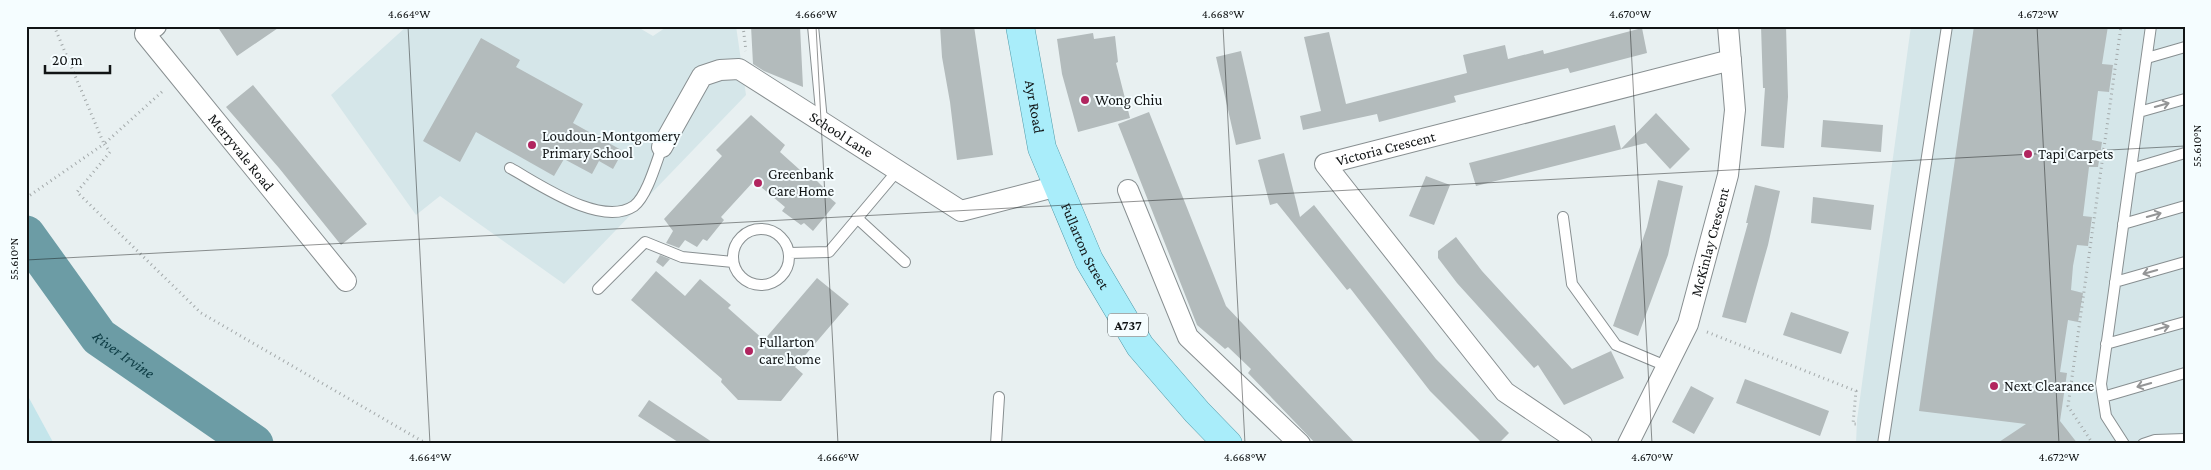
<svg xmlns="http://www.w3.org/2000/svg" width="2211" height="470" font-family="'Crimson Pro',serif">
<rect width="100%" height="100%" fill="#e8f0f1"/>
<!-- built -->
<path fill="#d5e6e9" d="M 407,26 L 636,26 L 653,36 L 668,26 L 736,26 L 746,95 L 564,284 L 440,196 L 416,215 L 331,95 Z
M 1911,26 L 2185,26 L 2185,444 L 1856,444 L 1857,420 Z"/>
<!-- green -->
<path fill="#c4e5eb" d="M 26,395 L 29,398 L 54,444 L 26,444 Z"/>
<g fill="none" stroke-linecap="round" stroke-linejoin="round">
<!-- river -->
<path stroke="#6c9ca5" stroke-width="39" id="s1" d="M 26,235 L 99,337 L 254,444"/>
</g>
<!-- building -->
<path fill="#b3bbbc" d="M 217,26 L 281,26 L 237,56 Z
M 751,26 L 800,26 L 803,87 L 764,71 L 753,64 Z
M 940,26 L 974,26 L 993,155 L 957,160 L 950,102 L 942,57 Z
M 1761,26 L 1786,26 L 1788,97 L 1784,148 L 1761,146 L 1765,88 L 1763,88 Z
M 1974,26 L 2108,26 L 2102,64 L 2113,65 L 2109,92 L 2098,91 L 2095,114 L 2092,140 L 2102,142 L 2098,167 L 2089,167 L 2083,216 L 2092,217 L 2088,246 L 2077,245 L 2073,266 L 2071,290 L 2083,293 L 2078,322 L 2068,320 L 2060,372 L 2067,373 L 2060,421 L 2078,444 L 1996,444 L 2026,424 L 1919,411 Z
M 1642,28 L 1647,53 L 1570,73 L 1568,68 L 1454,96 L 1456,102 L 1379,122 L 1377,114 L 1303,130 L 1300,116 L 1321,111 L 1304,37 L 1329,32 L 1346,104 L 1467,73 L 1463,55 L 1505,45 L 1508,59 L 1543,50 L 1544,54 Z
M 1093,33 L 1094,39 L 1115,36 L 1118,62 L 1116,63 L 1130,118 L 1078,132 L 1062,74 L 1057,39 Z
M 481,38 L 520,60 L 516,67 L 583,104 L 573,123 L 623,151 L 613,169 L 599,161 L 592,174 L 564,159 L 554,176 L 476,132 L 460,162 L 423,141 Z
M 1241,51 L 1261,139 L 1236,145 L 1216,57 Z
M 253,85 L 367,224 L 341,245 L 279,168 L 226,107 Z
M 1149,112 L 1226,306 L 1356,444 L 1316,444 L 1248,373 L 1251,369 L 1228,347 L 1225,349 L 1197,325 L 1118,124 Z
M 1656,113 L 1690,149 L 1670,169 L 1646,143 L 1476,186 L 1469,163 L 1615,125 L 1621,149 Z
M 751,115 L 785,145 L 780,152 L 810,179 L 814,178 L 831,195 L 830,198 L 836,203 L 813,231 L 804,223 L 801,225 L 782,211 L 785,207 L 754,181 L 721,217 L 724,220 L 707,241 L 703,239 L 697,247 L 685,240 L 679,248 L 666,243 L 673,231 L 664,219 L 722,156 L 716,150 Z
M 1823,120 L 1883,125 L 1881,152 L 1821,147 Z
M 1284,153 L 1300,217 L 1314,205 L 1436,359 L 1509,433 L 1498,444 L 1483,444 L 1430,391 L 1350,288 L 1347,290 L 1277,203 L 1270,205 L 1258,160 Z
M 1426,176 L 1450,185 L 1434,225 L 1409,216 Z
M 1658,180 L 1683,186 L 1668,255 L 1638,336 L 1613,326 L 1647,227 Z
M 1755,185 L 1780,191 L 1768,245 L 1746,323 L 1722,317 L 1748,223 L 1746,223 Z
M 1813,197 L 1874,205 L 1871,230 L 1811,223 Z
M 1456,237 L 1482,271 L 1572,369 L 1611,351 L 1624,378 L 1564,405 L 1538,365 L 1534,368 L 1457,283 L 1438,258 L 1438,251 Z
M 660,255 L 670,259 L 663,267 L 656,262 Z
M 656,271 L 685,296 L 700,279 L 731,305 L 728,308 L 764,340 L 817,278 L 849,304 L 795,367 L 803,374 L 781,401 L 738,400 L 721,382 L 722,379 L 631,300 Z
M 1791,312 L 1849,332 L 1841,354 L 1783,335 Z
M 1745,379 L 1829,411 L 1820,436 L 1736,403 Z
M 1691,386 L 1714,398 L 1694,434 L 1672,422 Z
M 649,400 L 715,444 L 681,444 L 638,416 Z"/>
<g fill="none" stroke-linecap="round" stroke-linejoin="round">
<!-- lane casing -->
<g stroke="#888f91" stroke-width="12">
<path id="lane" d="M 813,26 L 822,121
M 2147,58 L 2185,47
M 2139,112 L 2185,99
M 510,168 C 539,184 601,228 634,206 C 647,196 656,163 662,147
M 2131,169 L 2185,153
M 1563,217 L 1572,284 L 1616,345 L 1666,366
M 857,218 L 905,262
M 2123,224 L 2185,206
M733 257a28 28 0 1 1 56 0a28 28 0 1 1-56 0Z
M 789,253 L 829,252 L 898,170
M 2115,282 L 2185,262
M 598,289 L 645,242 L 682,257 L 733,262
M 2106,344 L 2185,322
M 2103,397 L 2185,373
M 996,444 L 999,397
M 1883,444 L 1947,26
M 2124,444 L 2106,416 L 2101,384 L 2151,26
M 2143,444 L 2155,440 L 2185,439"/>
</g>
<!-- street casing -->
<g stroke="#888f91" stroke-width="22">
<g id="street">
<path id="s2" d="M 156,26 L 145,34 L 346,281"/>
<path id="s3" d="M 662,147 L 702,76 L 720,70 L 739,69 L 961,211 L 1058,186"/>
<path d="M 1128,190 L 1188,337 L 1300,444"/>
<path id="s4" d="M 1582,444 L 1505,392 L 1325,164 L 1731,60"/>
<path id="s5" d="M 1628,444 L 1688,324 L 1728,175 L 1735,110 L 1728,26"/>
</g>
</g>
<!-- primary casing -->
<g stroke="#4f99a8" stroke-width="29">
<g id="primary">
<path id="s6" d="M 1020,26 L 1042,148 L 1089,260 L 1140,346 L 1197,412 L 1228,444"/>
</g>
</g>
<!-- path -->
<path stroke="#a3a9aa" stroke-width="3" stroke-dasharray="1 4" stroke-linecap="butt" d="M 54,26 L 104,144 L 164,90
M 743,26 L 746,51
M 26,198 L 104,144 L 110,152 L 77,192 L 201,313 L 427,444
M 1707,332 L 1856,391 L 1853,424 L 1857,424
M 2093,444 L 2068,406 L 2121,26"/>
<!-- lane -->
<use href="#lane" stroke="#fff" stroke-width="10"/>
<!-- street -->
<use href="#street" stroke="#fff" stroke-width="20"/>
<!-- primary -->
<use href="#primary" stroke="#a9edfa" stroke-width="28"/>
</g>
<!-- one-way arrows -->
<defs><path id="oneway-shaft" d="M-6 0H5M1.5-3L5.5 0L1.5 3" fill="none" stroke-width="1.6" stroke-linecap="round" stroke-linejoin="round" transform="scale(1.25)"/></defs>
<g stroke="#949596">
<use href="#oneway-shaft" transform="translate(2162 105) rotate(-16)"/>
<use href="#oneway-shaft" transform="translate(2154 215) rotate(-16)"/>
<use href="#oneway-shaft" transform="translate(2150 272) rotate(164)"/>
<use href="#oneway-shaft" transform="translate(2162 328) rotate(-16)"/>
<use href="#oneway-shaft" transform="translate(2144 385) rotate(164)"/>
</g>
<!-- ticks -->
<path fill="none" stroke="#111415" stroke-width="1" stroke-opacity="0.45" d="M 408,26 L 430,444M 816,26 L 838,444M 1223,26 L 1245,444M 1630,26 L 1652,444M 2037,26 L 2059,444M 26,260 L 2185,146"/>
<!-- markers -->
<g fill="#b1255f" stroke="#f5fdff" stroke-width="2">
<circle cx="1085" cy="100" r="5"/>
<circle cx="532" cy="145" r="5"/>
<circle cx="2028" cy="154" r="5"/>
<circle cx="758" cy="183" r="5"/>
<circle cx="749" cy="351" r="5"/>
<circle cx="1994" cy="386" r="5"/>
</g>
<g text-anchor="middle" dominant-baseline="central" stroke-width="4" stroke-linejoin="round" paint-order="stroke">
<!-- shield labels -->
<rect fill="#f5fdff" stroke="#555a5b" stroke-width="1" x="1108" y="313.5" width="40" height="23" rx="4"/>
<g font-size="14" font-weight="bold" fill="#111415">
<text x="1128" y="325">A737</text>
</g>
<!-- poi labels -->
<g font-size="15" fill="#111415" stroke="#f5fdff" text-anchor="start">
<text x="1095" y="100">Wong Chiu</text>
<text x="542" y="136">Loudoun-Montgomery<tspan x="542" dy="17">Primary School</tspan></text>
<text x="2038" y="154">Tapi Carpets</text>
<text x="768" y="174">Greenbank<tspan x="768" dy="17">Care Home</tspan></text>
<text x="759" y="342">Fullarton<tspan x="759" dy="17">care home</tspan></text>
<text x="2004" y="386">Next Clearance</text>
</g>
<!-- street labels -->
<g font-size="15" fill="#111415" stroke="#f5fdff">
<text stroke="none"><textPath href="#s6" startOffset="82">Ayr Road</textPath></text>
<text stroke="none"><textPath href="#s3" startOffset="241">School Lane</textPath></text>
<text stroke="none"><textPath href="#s4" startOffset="446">Victoria Crescent</textPath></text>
<text stroke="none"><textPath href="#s2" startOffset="166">Merryvale Road</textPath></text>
<text stroke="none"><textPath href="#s5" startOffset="219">McKinlay Crescent</textPath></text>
<text stroke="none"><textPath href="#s6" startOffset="231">Fullarton Street</textPath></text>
</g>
<!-- water labels -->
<g font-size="16" font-style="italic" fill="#0c3b43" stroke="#f5fdff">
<text stroke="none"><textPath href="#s1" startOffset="156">River Irvine</textPath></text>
</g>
</g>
<!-- border -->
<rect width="2211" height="470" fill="none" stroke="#f5fdff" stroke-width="55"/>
<!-- scale -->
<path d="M45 65v8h65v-8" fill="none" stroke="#111415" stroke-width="2.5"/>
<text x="52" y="65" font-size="15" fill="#111415" stroke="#f5fdff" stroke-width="4" paint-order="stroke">20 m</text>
<rect x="28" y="28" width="2156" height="414" fill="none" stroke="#111415" stroke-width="2"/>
<g font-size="12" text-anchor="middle" fill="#111415">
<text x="409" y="18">4.664°W</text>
<text x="816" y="18">4.666°W</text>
<text x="1223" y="18">4.668°W</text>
<text x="1630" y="18">4.670°W</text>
<text x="2038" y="18">4.672°W</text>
<text transform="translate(2197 146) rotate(-90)" y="4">55.610°N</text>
<text transform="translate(14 259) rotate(-90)" y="4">55.610°N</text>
<text x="430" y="461">4.664°W</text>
<text x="838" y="461">4.666°W</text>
<text x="1245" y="461">4.668°W</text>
<text x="1652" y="461">4.670°W</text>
<text x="2059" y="461">4.672°W</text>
</g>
</svg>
